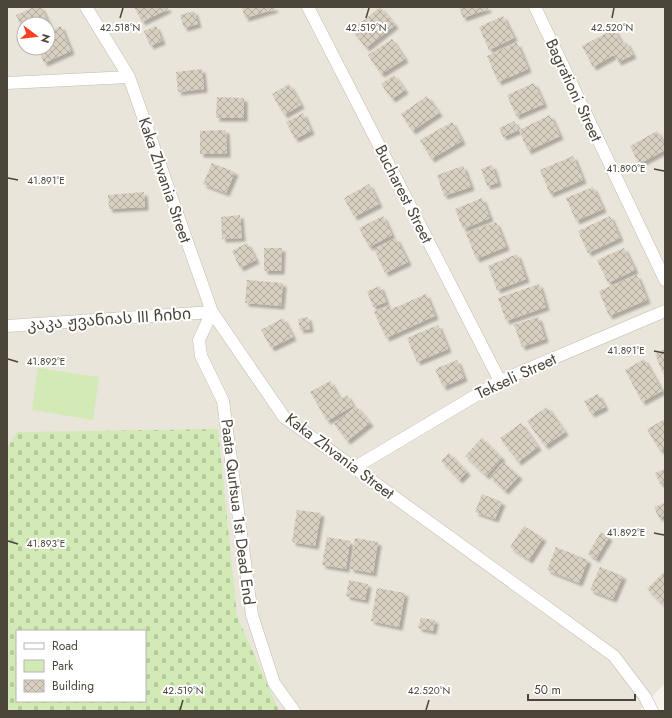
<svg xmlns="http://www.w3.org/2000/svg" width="672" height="718" font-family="Jost,'Noto Sans Georgian',sans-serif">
<defs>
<pattern id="cemetery-stones" width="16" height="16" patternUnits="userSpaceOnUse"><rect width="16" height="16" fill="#d2eab5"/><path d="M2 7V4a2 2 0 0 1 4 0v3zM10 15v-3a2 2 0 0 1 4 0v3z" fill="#b6ca9c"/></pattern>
<pattern id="building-cross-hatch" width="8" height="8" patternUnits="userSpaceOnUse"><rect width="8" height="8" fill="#d8cfc1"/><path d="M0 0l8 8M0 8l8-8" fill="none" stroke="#b1aa9e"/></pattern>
<filter id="shadow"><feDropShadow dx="3.5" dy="3.5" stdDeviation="1" flood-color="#0004"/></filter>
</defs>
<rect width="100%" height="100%" fill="#f6f3ec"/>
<!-- residential -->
<path fill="#eae5da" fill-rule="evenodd" d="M 7,7 L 665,7 L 665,683 L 639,711 L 7,711 ZM 24,24 L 48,24 L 48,48 L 24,48 ZM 17,631 L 145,631 L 145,701 L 17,701 Z"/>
<!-- green -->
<path fill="#d2eab5" d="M 38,368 L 99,377 L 93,420 L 32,410 Z"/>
<!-- cemetery -->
<path fill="url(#cemetery-stones)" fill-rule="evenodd" d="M 218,429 L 237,616 L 279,711 L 7,711 L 7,448 L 17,432 ZM 17,631 L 145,631 L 145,701 L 17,701 Z"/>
<!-- building -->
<path fill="url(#building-cross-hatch)" filter="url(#shadow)" d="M 34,7 L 41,7 L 49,24 L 24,24 L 24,33 L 16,15 Z
M 134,7 L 167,7 L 168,9 L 142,22 Z
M 242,7 L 274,7 L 275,9 L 245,18 Z
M 380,7 L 395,25 L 366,48 L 352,30 Z
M 459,7 L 488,7 L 488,9 L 463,18 Z
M 194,11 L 198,24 L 184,28 L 180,15 Z
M 503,16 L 514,38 L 489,50 L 479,27 Z
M 61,26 L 71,51 L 44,63 L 38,48 L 48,48 L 48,32 Z
M 156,26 L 162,41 L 150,46 L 144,31 Z
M 614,29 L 622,44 L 626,42 L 633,55 L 618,62 L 614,55 L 593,67 L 582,46 Z
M 392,39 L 405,59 L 381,74 L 368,55 Z
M 517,43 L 528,69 L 498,82 L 487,56 Z
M 202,69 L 204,89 L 178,92 L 176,72 Z
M 394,75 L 405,90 L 392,99 L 381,84 Z
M 534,83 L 544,104 L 516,116 L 507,95 Z
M 289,84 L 301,105 L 284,115 L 272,94 Z
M 427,96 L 439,113 L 412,131 L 401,114 Z
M 217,97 L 244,98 L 244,118 L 216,118 Z
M 303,113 L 311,131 L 295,139 L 286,122 Z
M 550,115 L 560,136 L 528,151 L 519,130 Z
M 514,121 L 519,130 L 503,137 L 499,128 Z
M 452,122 L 462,141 L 431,159 L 420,140 Z
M 226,130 L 227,154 L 200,154 L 200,131 Z
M 657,131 L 665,146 L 665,150 L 639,164 L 630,146 Z
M 573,156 L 583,180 L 550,194 L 540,170 Z
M 212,163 L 235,172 L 226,193 L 203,184 Z
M 492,165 L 498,183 L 487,186 L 481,169 Z
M 463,166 L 471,187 L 444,196 L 437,175 Z
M 369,184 L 379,204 L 354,217 L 344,198 Z
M 593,187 L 603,209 L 576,221 L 566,198 Z
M 144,192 L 145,207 L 109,209 L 108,195 Z
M 482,198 L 490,218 L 463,229 L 455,209 Z
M 240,215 L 242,238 L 222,239 L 221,217 Z
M 383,216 L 392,235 L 369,247 L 359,228 Z
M 610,216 L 620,238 L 588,253 L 578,231 Z
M 496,222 L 506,247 L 476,259 L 466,233 Z
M 396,238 L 408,262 L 385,273 L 374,249 Z
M 247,243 L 256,260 L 240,268 L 232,251 Z
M 264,248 L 282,248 L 281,271 L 264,271 Z
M 624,248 L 635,270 L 608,283 L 597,260 Z
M 517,254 L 526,279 L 497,290 L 488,266 Z
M 637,275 L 647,300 L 609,316 L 599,291 Z
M 247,280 L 283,283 L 281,306 L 245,303 Z
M 539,284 L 546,307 L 506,321 L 498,298 Z
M 380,286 L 386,302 L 373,307 L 367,291 Z
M 426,294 L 435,316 L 386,338 L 374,312 L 390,305 L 392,309 Z
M 308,317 L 310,329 L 300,330 L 298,319 Z
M 538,317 L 545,339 L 522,347 L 514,325 Z
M 283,318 L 293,337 L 271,348 L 261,330 Z
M 438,325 L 448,349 L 417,362 L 407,338 Z
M 665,349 L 665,378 L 655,354 Z
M 644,359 L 662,391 L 642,402 L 625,370 Z
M 457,360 L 464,378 L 443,387 L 435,369 Z
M 330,381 L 340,399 L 347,395 L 353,406 L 327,421 L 310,392 Z
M 598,394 L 605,407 L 591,414 L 584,401 Z
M 356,406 L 370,423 L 347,441 L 334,424 Z
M 547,407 L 565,432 L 545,446 L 527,421 Z
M 665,419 L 665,448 L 660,451 L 647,429 Z
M 521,423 L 538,447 L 518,462 L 500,438 Z
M 482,438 L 502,458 L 486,476 L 465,456 Z
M 449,453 L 467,472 L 459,480 L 441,461 Z
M 503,462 L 519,476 L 505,491 L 490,477 Z
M 665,469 L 665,482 L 660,484 L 655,473 Z
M 482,494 L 502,502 L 495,519 L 475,512 Z
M 665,503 L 665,515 L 659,518 L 654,507 Z
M 297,510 L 321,513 L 315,546 L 292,542 Z
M 524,526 L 543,538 L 529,560 L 510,547 Z
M 601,532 L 609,537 L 596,559 L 588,554 Z
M 327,537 L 350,541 L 346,569 L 322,565 Z
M 355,538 L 378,542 L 373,573 L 350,569 Z
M 556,547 L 588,560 L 579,583 L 547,570 Z
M 600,567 L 623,576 L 613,599 L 590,590 Z
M 665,571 L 665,607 L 647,589 Z
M 349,580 L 368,584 L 365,600 L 346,596 Z
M 377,588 L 405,593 L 399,627 L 371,621 Z
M 421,618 L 435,620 L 433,631 L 418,628 Z"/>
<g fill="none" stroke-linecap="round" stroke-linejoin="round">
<!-- street casing -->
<g stroke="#c2bbae" stroke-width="13">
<path id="street" d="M 86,7 L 129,77 L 212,312 L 284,417 L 614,656 L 645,697 L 652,711
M 308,7 L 500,381
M 535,7 L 665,280
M 7,83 L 129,77
M 7,326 L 212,312 L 199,340 L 201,356 L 223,401 L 252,615 L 274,683 L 294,711
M 354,468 L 500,381 L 665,311"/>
</g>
<!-- street -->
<use href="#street" stroke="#fff" stroke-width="12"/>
</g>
<!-- ticks -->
<path fill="none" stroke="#4b4439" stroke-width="1.5" d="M 120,18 L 123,8M 366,18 L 369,8M 612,18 L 614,8M 654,169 L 664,171M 8,178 L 18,180M 654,351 L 664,353M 8,359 L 18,362M 654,533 L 664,535M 8,541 L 18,544M 180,710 L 183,700M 426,710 L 429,700"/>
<g text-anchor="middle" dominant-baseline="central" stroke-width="4" stroke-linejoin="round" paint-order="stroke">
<!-- street labels -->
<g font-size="16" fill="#4b4439" stroke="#fff">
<text transform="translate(574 90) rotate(65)">Bagrationi Street</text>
<text transform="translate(165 180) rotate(71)">Kaka Zhvania Street</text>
<text transform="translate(404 194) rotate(63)">Bucharest Street</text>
<text transform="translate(109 319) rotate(-4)">კაკა ჟვანიას III ჩიხი</text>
<text transform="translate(516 376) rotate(-25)">Tekseli Street</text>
<text transform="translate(340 456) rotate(37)">Kaka Zhvania Street</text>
<text transform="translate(238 512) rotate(83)">Paata Qurtsua 1st Dead End</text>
</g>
</g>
<g font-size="10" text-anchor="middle" fill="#4b4439" stroke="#fff" stroke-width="4" stroke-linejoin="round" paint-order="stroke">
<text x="120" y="31">42.518°N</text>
<text x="366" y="31">42.519°N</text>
<text x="612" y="31">42.520°N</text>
<text x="626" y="172">41.890°E</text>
<text x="46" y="184">41.891°E</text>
<text x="626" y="354">41.891°E</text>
<text x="46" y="365">41.892°E</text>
<text x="626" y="536">41.892°E</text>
<text x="46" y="547">41.893°E</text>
<text x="183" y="694">42.519°N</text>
<text x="429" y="694">42.520°N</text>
</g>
<!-- border -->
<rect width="672" height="718" fill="none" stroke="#4b4439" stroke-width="16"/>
<!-- legend -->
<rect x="16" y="630" width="130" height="72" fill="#ffffff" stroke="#b7b4b0"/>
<rect x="24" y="643" width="20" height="6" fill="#ffffff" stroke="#b7b4b0"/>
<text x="52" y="650" font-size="12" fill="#4b4439">Road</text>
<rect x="24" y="660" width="20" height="12" fill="#d2eab5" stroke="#b7b4b0"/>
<text x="52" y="670" font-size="12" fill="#4b4439">Park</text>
<rect x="24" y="680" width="20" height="12" fill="url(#building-cross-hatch)" stroke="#b7b4b0"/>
<text x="52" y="690" font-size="12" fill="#4b4439">Building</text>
<!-- north arrow -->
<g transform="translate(36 36) rotate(105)"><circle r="19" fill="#ffffff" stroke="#b7b4b0"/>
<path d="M0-3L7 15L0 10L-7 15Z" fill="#fc3f1d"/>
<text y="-6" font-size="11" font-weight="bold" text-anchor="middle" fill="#4b4439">N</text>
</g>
<!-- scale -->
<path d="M528 694v6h107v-6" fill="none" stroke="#4b4439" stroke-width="2"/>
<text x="534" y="694" font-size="12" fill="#4b4439" stroke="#ffffff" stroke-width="3" paint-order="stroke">50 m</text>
</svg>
